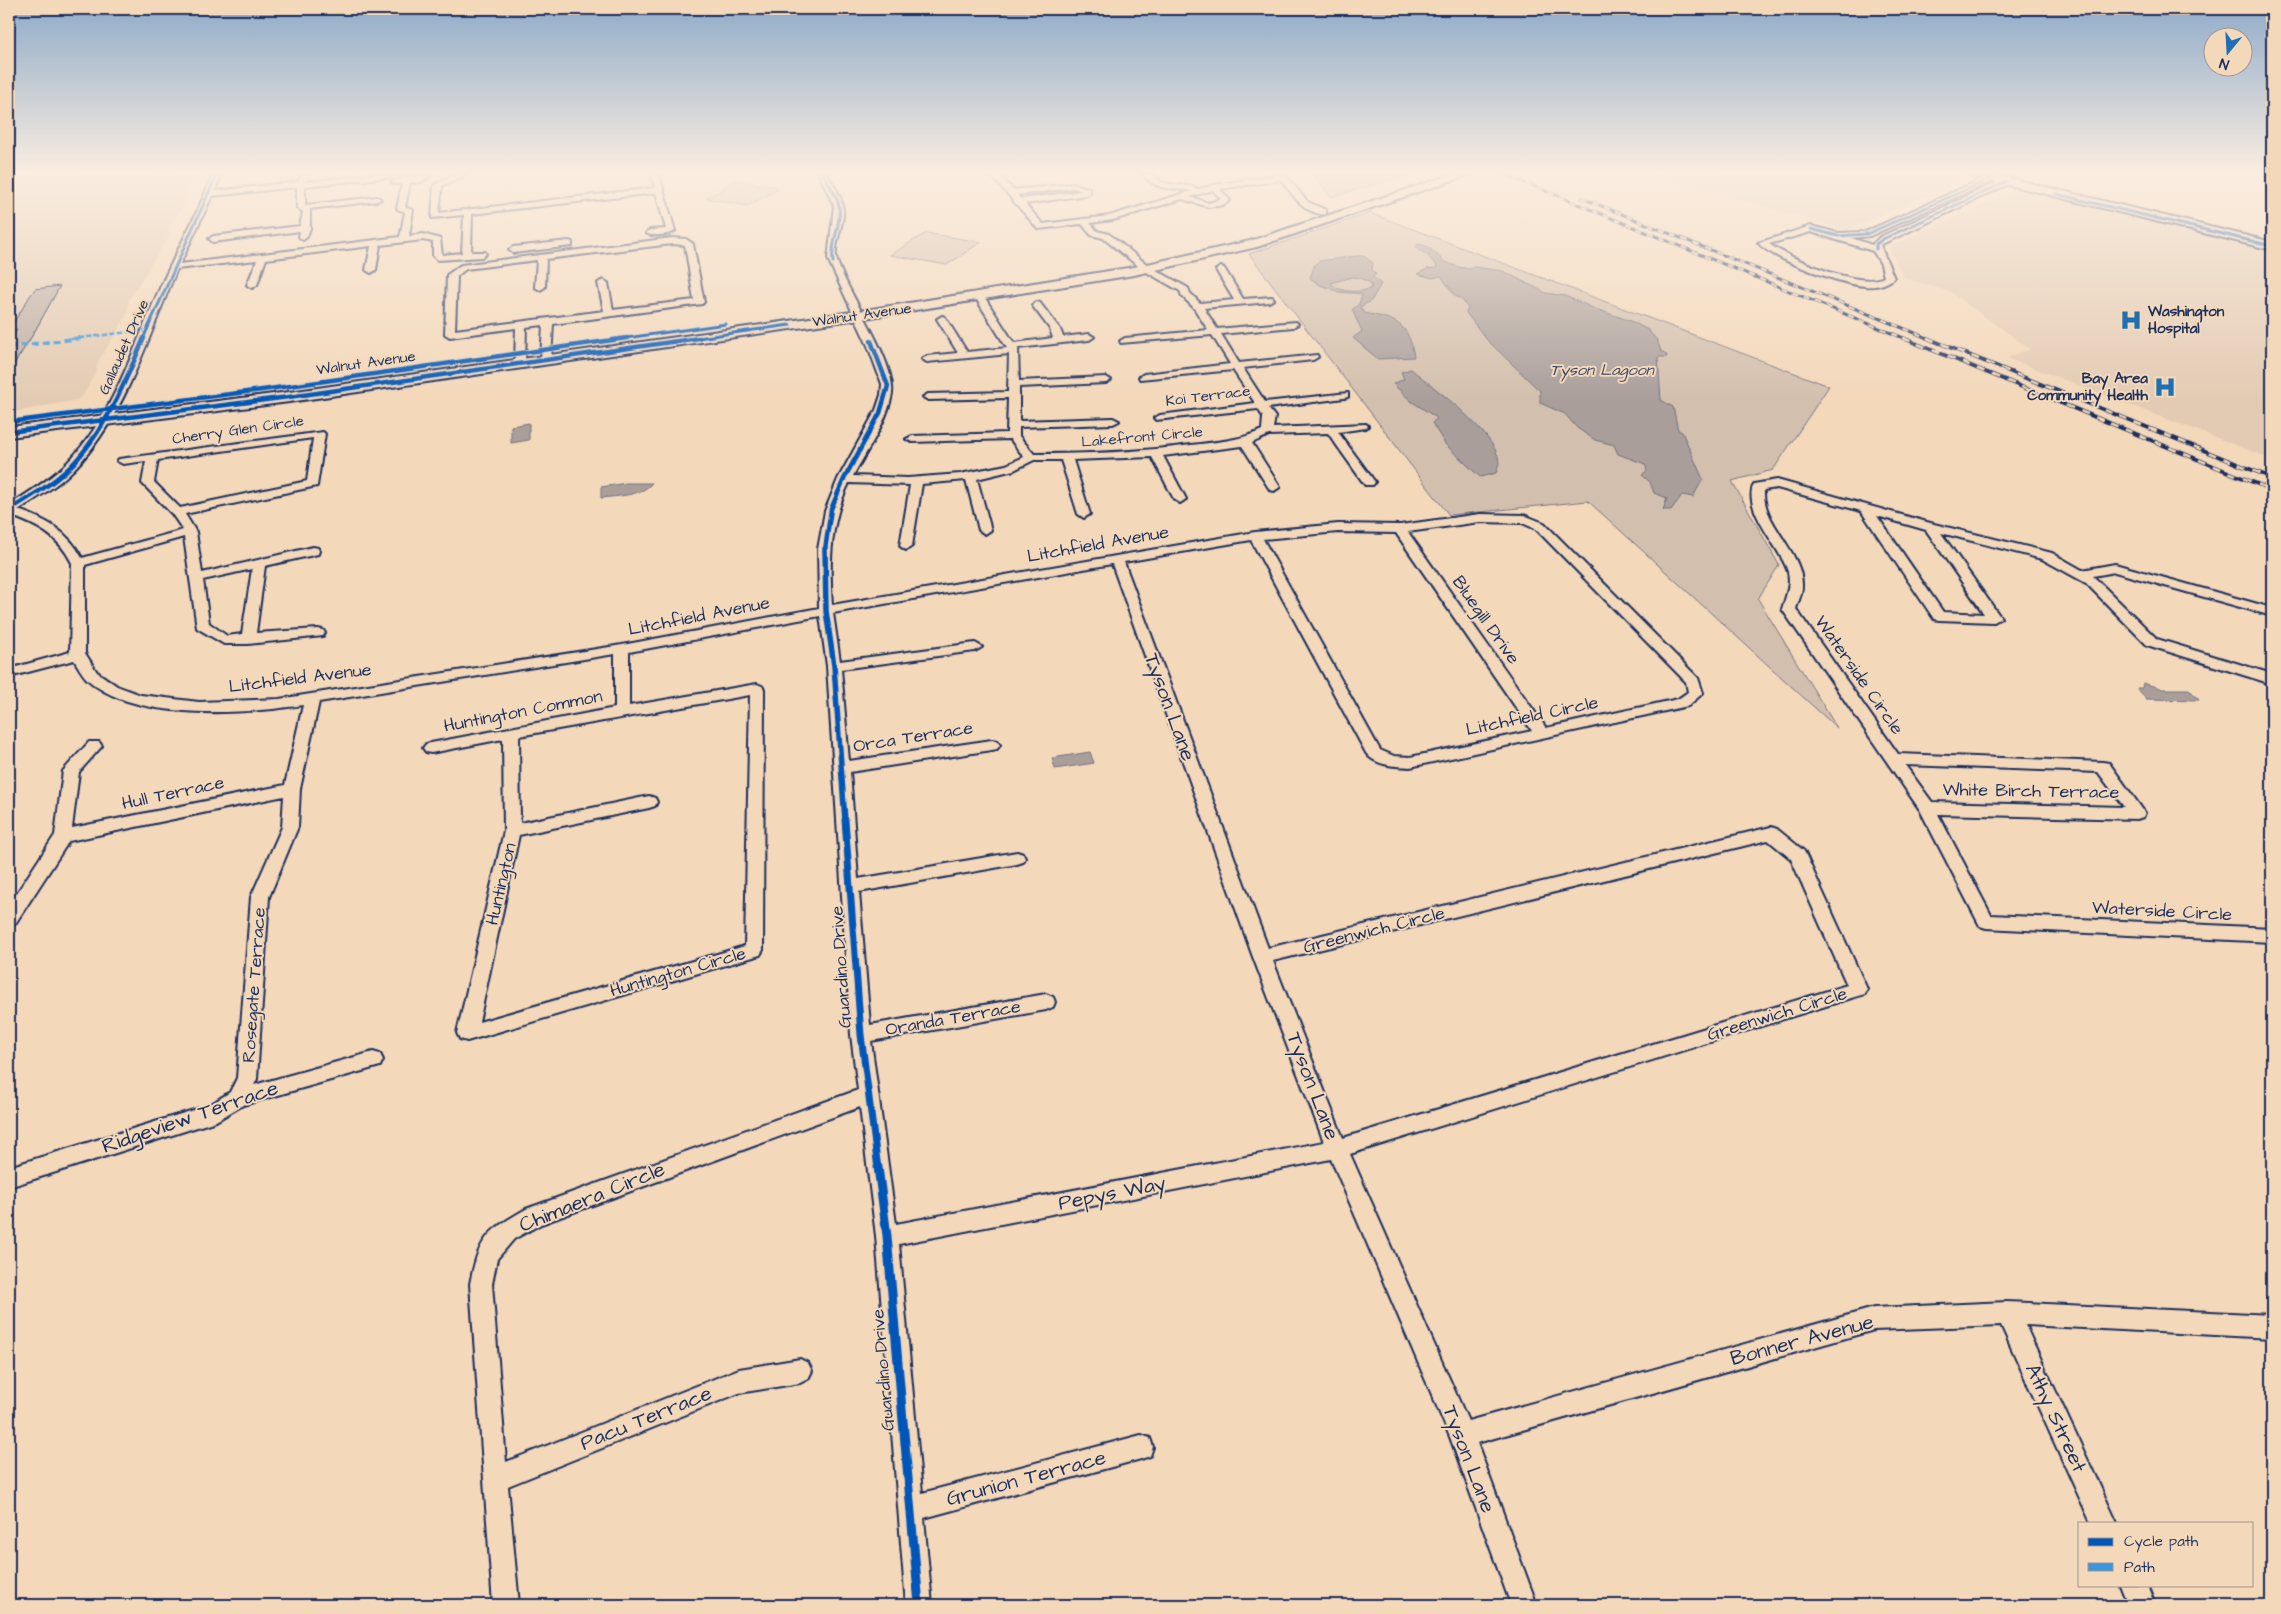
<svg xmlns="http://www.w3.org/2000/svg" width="2281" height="1614" font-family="'Architects Daughter',sans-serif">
<rect width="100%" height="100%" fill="#f3d8ba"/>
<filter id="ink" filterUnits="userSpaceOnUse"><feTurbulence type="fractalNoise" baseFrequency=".02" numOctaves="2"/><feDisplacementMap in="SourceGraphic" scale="10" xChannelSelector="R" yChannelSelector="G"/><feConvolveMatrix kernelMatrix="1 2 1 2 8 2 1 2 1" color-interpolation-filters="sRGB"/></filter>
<g filter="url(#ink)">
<!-- built -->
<path fill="#e3cbb3" d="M 9,174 L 198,175 L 189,187 L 183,207 L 171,222 L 169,236 L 129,299 L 127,315 L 98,362 L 96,371 L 84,394 L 77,400 L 9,413 Z
M 1652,174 L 1951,174 L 1962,180 L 1850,229 L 1841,229 Z
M 2013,192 L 2026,192 L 2111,211 L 2272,252 L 2272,459 L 2007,358 L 2030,349 L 1950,292 L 1904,278 L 1890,250 L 1890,246 Z"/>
<!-- green -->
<path fill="#d3bfad" stroke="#777786" d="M 1312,174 L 1410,174 L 1331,197 Z
M 736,180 L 777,187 L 778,190 L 747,206 L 706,198 L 727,187 L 724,186 Z
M 1370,213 L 1829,386 L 1773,470 L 1732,481 L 1779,565 L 1758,599 L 1837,728 L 1588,501 L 1449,515 L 1249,254 Z
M 926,233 L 981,242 L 947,265 L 890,255 Z"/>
<!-- water -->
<path fill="#a99e9a" stroke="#707282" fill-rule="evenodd" d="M 1418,244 L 1428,247 L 1445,262 L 1459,267 L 1469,269 L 1475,267 L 1503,271 L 1546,293 L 1565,296 L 1593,308 L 1631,321 L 1648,330 L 1657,340 L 1661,351 L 1666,354 L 1667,357 L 1658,357 L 1661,400 L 1673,407 L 1678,430 L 1682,432 L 1703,479 L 1693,497 L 1682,495 L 1671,510 L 1663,510 L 1667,498 L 1654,493 L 1650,482 L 1642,475 L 1647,470 L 1645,464 L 1618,454 L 1614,445 L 1595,440 L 1577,428 L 1565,414 L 1540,403 L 1540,391 L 1487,340 L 1466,313 L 1468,308 L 1461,299 L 1455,296 L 1441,276 L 1433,278 L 1417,274 L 1427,269 L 1436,268 L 1437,266 L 1426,254 L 1415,248 Z
M 1357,256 L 1364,256 L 1373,263 L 1372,270 L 1376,274 L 1373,277 L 1381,284 L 1371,301 L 1360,307 L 1364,313 C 1395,319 1409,322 1414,357 L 1378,359 L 1353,338 L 1362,331 L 1352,310 L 1359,304 L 1362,294 L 1339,292 L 1320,285 L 1310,278 L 1315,264 L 1320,261 ZM 1352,277 L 1359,278 L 1371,283 L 1371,288 C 1360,293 1339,293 1331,283 Z
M 1411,369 C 1433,387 1496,433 1499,461 C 1499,465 1497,470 1496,473 L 1480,477 L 1445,444 L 1432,423 L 1437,418 L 1411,401 L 1393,384 L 1404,379 L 1401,372 Z
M 529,423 L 529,440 L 511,443 L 511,426 Z
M 626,483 L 652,483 C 642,496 617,496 601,498 L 601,487 Z
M 2143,683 L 2163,689 L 2189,689 L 2199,700 L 2146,699 L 2137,688 L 2142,688 Z
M 1090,752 L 1094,763 L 1055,769 L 1052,758 Z"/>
<!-- building -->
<path fill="#beaea4" stroke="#1b2f5e" d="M 60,286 L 32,336 L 11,369 L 9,367 L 9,347 L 17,329 L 9,330 L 30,296 L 35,289 Z"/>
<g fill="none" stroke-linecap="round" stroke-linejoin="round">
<!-- minor casing -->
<g stroke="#1b2f5e" stroke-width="4">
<path id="minor" d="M 213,174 L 221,174 L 215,191 L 298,182 L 301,174 L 309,174 L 306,182 L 375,174 L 395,175 L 391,177 L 305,186 L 305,205 L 377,197 L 381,199 L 377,201 L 310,209 L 310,228 L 307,237 L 303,240 L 299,237 L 300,231 L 213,242 L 209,239 L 213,236 L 300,226 L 303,212 L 297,208 L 297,187 L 212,196 L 180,264 L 400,237 L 405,212 L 397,209 L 402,184 L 395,184 L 391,182 C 395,179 426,174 432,174 L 422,182 L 410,183 L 405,207 L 413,210 L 409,236 L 423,234 L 440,239 L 442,255 L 462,253 L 464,215 L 432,218 L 434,185 L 456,174 L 467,174 L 442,186 L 439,213 L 655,188 L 651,174 L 659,174 L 675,231 C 669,235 652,237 646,233 L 650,230 L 666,229 L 656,193 L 472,214 L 471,252 L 485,252 L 486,254 L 482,257 L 438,260 L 433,256 L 433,242 L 423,240 L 380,245 L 376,270 L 371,273 L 366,270 L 371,246 L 266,259 L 257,285 L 252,288 L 247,285 L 257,260 L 177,269 C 148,336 126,416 74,469 C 57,486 37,498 18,510 C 45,519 68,531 82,558 L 183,530 L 172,514 L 142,483 L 146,461 L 123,464 L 117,461 L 119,459 L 323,432 L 325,434 L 317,486 L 185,514 L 196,532 L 202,573 L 313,547 L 318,548 L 319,551 L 318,554 L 265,566 L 256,633 L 318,629 L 323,630 L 325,633 L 323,636 L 248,644 L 224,644 L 197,628 L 184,537 L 85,565 L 85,653 L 97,672 L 117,686 L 141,695 L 199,702 L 279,699 L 622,645 L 819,608 L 818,549 L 825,511 L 838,479 L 876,410 L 881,395 L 882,384 L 868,346 L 828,259 L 834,206 L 819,174 L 827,174 C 833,185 842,196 843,209 C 845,225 832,245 837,261 C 848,294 896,362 892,393 C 889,419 866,452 853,476 L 908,478 L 960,474 L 1006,465 L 1024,457 L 1010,439 L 912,442 L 906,439 L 912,436 L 1007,433 L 1008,398 L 928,400 L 923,397 L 928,394 L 1008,392 L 1009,354 L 927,362 L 922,359 L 927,356 L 958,353 L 937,319 L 942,316 L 945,317 L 967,352 L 1007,348 L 975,297 L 980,294 L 983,295 L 1014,343 L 1053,338 L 1050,329 L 1032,305 L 1037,302 L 1040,303 L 1060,329 L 1063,337 L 1089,334 L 1094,337 L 1089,340 L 1018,348 L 1019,381 L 1106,377 L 1111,380 L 1106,383 L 1019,387 L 1019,421 L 1113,418 L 1119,421 L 1113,424 L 1019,427 L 1019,436 L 1034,454 C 1087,454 1138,452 1191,445 C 1216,442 1239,441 1262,430 L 1263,417 L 1258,409 L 1156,420 L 1154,418 L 1160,415 L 1255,403 L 1233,370 L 1140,379 L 1139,377 L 1144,374 L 1230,364 L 1212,335 L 1121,343 L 1120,341 L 1125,338 L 1208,330 L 1194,308 L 1182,296 L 1180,291 L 1143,270 L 1103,238 L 1091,235 L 1082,224 L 1038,229 L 990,174 L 998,174 L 1013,190 L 1073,184 L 1089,188 L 1090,193 L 1086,195 L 1025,204 L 1043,224 L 1109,216 L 1192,191 C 1173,187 1156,192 1143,174 L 1151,174 L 1163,183 L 1195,187 L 1195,190 L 1214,185 L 1284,174 L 1308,202 L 1326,210 L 1326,214 C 1306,216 1292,194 1281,180 L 1220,189 L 1230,200 L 1223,205 L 1209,207 L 1182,199 L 1113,220 L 1090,223 L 1097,231 L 1109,234 L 1149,266 L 1188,288 L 1190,293 L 1200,303 L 1234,300 L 1216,270 L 1221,267 L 1224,268 L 1243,299 L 1272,297 L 1274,299 L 1269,302 L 1204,308 L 1217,329 L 1296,322 L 1298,324 L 1293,327 L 1221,334 L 1239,363 L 1317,355 L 1318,357 L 1313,360 L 1243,368 L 1265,402 L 1348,393 L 1348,397 L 1344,398 L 1268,408 L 1275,417 L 1273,428 L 1366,424 L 1368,426 L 1366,428 L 1338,432 L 1375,482 L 1373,485 L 1365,485 L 1328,433 L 1269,435 L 1252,443 L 1280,487 L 1274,491 L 1270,490 L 1242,446 L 1163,456 L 1186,499 L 1180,503 L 1174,499 L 1152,457 L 1073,460 L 1090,514 L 1084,518 L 1078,514 L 1061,460 L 1034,460 L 1014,470 L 977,479 L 991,530 L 985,534 L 979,530 L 966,480 L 922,484 L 912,546 L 906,550 L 900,546 L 910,485 L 849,483 C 830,522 829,562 832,605 L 1255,532 L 1338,524 L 1400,525 L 1480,514 L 1524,515 L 1544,523 L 1698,678 L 1703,693 L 1688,706 L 1410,767 C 1396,766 1375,766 1366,753 L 1251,540 L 1124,562 L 1268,948 L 1771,827 L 1777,829 L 1804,851 L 1867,989 L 1865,994 L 1858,996 L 1350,1154 L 1468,1421 L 1874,1308 L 2007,1302 L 2272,1315 L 2272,1338 L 2025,1325 L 2117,1523 L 2091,1523 L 2001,1325 L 1874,1330 L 1477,1443 L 1537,1605 L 1511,1605 L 1450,1437 L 1331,1159 L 899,1244 L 922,1493 L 1141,1435 L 1150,1438 L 1153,1447 L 1150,1456 L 1141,1459 L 924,1518 L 932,1605 L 906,1605 L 876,1236 L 860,1107 L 541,1224 L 514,1239 L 497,1259 L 492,1284 L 506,1462 L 739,1369 L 800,1359 L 808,1363 L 812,1371 L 808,1379 L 800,1383 L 739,1393 L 508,1486 L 519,1605 L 493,1605 L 470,1284 C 479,1238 486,1232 526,1209 L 858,1090 L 851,1035 L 827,666 L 820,616 L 629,652 L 629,706 L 757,684 L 762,686 L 764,689 L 763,950 L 760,955 L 467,1041 L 460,1039 L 457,1033 L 504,831 L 503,739 L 431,753 L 426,752 L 423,748 L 426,744 L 431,743 L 615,708 L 615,654 L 319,702 L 300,789 L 298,827 L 269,897 L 257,1079 L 254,1085 L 373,1052 L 380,1054 L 383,1060 L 380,1066 L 243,1105 L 216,1121 L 9,1187 L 9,1167 L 210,1105 L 230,1092 L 237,1078 L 251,897 L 282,827 L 284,796 L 69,841 L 15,924 L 9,926 L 9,905 L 55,835 L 63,771 L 89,742 L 99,742 L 102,746 L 79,772 L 72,828 L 285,785 L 303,705 C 245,714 133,722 87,679 C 82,674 78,666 74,660 L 9,677 L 9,669 L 70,652 L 72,563 C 58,535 37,525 9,515 L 9,505 C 28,493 48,481 65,465 C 113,418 133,348 160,288 C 177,250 198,214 213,174 ZM 1073,188 L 1082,191 L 1021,199 L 1017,195 ZM 1213,190 L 1221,199 L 1209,203 L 1190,197 ZM 313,438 L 307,481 L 180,508 L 154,482 L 158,460 ZM 1480,522 L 1522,523 L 1536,529 L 1686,682 L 1688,692 L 1678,699 L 1546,728 L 1408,532 ZM 1338,532 L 1396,533 L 1532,731 L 1410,757 L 1394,756 L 1380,750 L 1263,539 ZM 1112,564 L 1253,957 L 1324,1142 L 896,1224 L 871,1041 L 1046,1010 L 1053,1007 L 1055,1002 L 1053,997 L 1046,994 L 870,1025 L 859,892 L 1017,864 L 1023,862 L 1025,858 L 1023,854 L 1017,852 L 858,879 L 850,772 L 992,750 L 997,749 L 1000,745 L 997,741 L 992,740 L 849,761 L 841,669 L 975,651 L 982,647 L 975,643 L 840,661 L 833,613 ZM 252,569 L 242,634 L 227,636 L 209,623 L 203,580 ZM 750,695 L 745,946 L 479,1022 L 519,835 L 649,808 L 655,806 L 657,802 L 655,798 L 649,796 L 520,823 L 519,736 ZM 1768,840 L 1791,859 L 1847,985 L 1343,1138 L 1273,961 Z
M 1989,176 L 2007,176 L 2011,178 L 2009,184 L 1880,245 L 1894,278 C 1886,285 1875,287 1865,286 C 1841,284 1774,260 1758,243 L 1811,226 L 1838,233 L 1865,232 ZM 1993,180 L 2002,180 L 1880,237 L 1872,245 L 1851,238 L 1870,236 ZM 1811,232 L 1873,251 L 1881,264 L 1884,277 C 1860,289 1791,259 1769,244 Z
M 672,238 L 686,239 L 693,244 L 704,302 L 702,304 L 553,324 L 551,360 L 546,363 L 541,360 L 543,325 L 526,327 L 525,363 L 520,366 L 515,363 L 516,328 L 450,337 L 445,334 L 447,275 L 461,265 ZM 672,244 L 685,245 L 694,300 L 613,310 L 608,283 L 603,280 L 598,283 L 604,311 L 455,330 L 457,276 L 466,269 L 537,260 L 535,287 L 540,290 L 545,287 L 546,259 Z
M 569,241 L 572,242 L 572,246 L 513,253 L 509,250 L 513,247 Z
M 1777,480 L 1934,524 L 2052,553 L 2082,570 L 2115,564 L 2272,608 L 2272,616 L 2115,572 L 2093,576 L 2157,639 L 2272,674 L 2272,684 L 2147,645 L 2086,583 L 2042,559 L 1941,533 L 2001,618 L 1994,622 L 1939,620 L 1934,619 L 1861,511 L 1777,488 L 1764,490 C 1762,525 1803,551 1802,586 C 1802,594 1798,602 1796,609 L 1898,754 L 2103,762 L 2109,763 L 2145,813 L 2143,817 L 2137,819 L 1938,814 L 1991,915 L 2272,928 L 2272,942 L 1986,928 L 1980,926 L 1920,810 L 1782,609 C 1786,596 1791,585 1788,572 C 1781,548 1741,508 1754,484 ZM 1877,516 L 1926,530 L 1984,614 L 1943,612 ZM 1905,765 L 2098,772 L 2124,807 L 1932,802 Z
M 2120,1585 L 2147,1585 L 2155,1605 L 2128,1605 Z"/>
</g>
<!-- secondary casing -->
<g stroke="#1b2f5e" stroke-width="4">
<path id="secondary" d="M 1454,174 L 1471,174 L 1257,247 L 1134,275 L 859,319 L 289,402 L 9,437 L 9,427 L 289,392 L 859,311 L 1134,267 L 1250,241 Z
M 1972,174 L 1992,174 L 2272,242 L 2272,250 L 1973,176 Z"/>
</g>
<!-- minor -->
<use href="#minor" fill="#f3d8ba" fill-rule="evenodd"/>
<!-- secondary -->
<use href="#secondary" fill="#f3d8ba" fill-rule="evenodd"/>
<!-- rail-far1 casing -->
<g stroke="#1b2f5e" stroke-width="3">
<path id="rail-far1" d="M 1504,174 L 1906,339
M 1582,198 L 1930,339"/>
</g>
<!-- rail casing -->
<g stroke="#1b2f5e" stroke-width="4">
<path id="rail" d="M 1903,338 L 2272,490
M 1927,338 L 2272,478"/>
</g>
<!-- rail-far1 -->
<use href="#rail-far1" stroke="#f3d8ba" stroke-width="2" stroke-dasharray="6" stroke-linecap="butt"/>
<!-- rail -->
<use href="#rail" stroke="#f3d8ba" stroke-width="2.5" stroke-dasharray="8" stroke-linecap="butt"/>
<!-- quiet-far1 -->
<path stroke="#3a97de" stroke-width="2.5" stroke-dasharray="5.5 2.5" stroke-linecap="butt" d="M 9,321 L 15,321
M 71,339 L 146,330"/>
<!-- quiet -->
<path stroke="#3a97de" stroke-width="4" stroke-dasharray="7 4" stroke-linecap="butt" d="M 9,347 L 81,338"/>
<!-- cycleway-far4 casing -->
<g stroke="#f3d8ba" stroke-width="5">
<path id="cycleway-far4" d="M 823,174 C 829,184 837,195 839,206 C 842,225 830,243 833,262
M 2056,194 L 2272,246
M 1811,229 L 1838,236 L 1867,234 L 1992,178
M 1876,249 L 1876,244 L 1883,239 L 2006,182
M 143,339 L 217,174
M 619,339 L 726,324
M 691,339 L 790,325"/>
</g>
<!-- cycleway-far3 casing -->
<g stroke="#f3d8ba" stroke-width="6">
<path id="cycleway-far3" d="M 9,422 L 262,390 L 627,338
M 9,432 L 289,397 L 699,338
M 9,510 C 30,497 51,485 69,468 C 104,433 125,383 144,338
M 825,550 L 831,509 L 844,479 L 880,413 L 888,386 L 871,341"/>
</g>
<!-- cycleway-far2 casing -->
<g stroke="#f3d8ba" stroke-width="8">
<path id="cycleway-far2" d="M 825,549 L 826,611 L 834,666 L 845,821"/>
</g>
<!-- cycleway-far1 casing -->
<g stroke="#f3d8ba" stroke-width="10">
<path id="cycleway-far1" d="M 845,820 L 861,1035 L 878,1169"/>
</g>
<!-- cycleway casing -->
<g stroke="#f3d8ba" stroke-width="12">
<path id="cycleway" d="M 878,1167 L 887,1236 L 919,1605"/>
</g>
<!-- cycleway-far4 -->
<use href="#cycleway-far4" stroke="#0057b8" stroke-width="3"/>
<!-- cycleway-far3 -->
<use href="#cycleway-far3" stroke="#0057b8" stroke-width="4.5"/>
<!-- cycleway-far2 -->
<use href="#cycleway-far2" stroke="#0057b8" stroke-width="5.5"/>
<!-- cycleway-far1 -->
<use href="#cycleway-far1" stroke="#0057b8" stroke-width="7"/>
<!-- cycleway -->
<use href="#cycleway" stroke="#0057b8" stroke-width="9"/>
</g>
</g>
<!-- sky -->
<linearGradient id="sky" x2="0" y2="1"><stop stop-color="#8fabc9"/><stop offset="0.43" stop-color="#faede0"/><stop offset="1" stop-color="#faede0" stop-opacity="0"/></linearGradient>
<rect width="2281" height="400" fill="url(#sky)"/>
<!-- icons -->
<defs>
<g id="hospital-bare" transform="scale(1.725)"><path d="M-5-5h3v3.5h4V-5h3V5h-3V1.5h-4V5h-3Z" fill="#1f6fb2" stroke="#f3d8ba" stroke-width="2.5" paint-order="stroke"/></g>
</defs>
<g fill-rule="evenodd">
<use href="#hospital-bare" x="2131" y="320"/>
<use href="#hospital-bare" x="2165" y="387"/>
</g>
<g text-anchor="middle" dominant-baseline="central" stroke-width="4" stroke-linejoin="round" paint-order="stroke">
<!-- far-poi labels -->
<g font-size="15" font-weight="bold" fill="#1b2f5e" stroke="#f3d8ba" text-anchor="start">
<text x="2148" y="311">Washington<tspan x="2148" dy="17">Hospital</tspan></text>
<text x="2148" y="378" text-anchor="end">Bay Area<tspan x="2148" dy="17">Community Health</tspan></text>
</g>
<!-- far-street labels -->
<g font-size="15" fill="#1b2f5e" stroke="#f3d8ba">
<text transform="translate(862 315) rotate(-8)">Walnut Avenue</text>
<text transform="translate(124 347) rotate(-66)">Gallaudet Drive</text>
<text transform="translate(366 363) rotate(-8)">Walnut Avenue</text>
<text transform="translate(1208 396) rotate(-7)">Koi Terrace</text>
<text transform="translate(238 430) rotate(-8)">Cherry Glen Circle</text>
<text transform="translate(1142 437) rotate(-5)">Lakefront Circle</text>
</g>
<!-- far-water labels -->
<g font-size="16" font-style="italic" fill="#37456a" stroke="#f3d8ba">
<text x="1602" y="370">Tyson Lagoon</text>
</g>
<!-- street labels -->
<g font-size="18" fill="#1b2f5e" stroke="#f3d8ba">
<text transform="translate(1098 544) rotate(-10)">Litchfield Avenue</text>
<text transform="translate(699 616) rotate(-11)">Litchfield Avenue</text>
<text transform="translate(1486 620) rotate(55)">Bluegill Drive</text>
<text transform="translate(1859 675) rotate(55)">Waterside Circle</text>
<text transform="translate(300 678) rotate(-7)">Litchfield Avenue</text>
<text transform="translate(523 711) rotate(-11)">Huntington Common</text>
<text transform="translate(1532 716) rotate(-12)">Litchfield Circle</text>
<text transform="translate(913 737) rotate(-9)">Orca Terrace</text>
<text transform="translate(2031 791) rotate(1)">White Birch Terrace</text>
<text transform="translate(173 793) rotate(-12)">Hull Terrace</text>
<text transform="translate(501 884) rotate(-77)">Huntington</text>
<text transform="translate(2162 911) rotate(3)">Waterside Circle</text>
<text transform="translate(1374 930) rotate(-14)">Greenwich Circle</text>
<text transform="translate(841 967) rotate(-94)">Guardino Drive</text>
<text transform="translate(678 972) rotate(-16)">Huntington Circle</text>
<text transform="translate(254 985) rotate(-86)">Rosegate Terrace</text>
<text transform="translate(1777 1014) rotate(-17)">Greenwich Circle</text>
<text transform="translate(953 1018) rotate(-10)">Oranda Terrace</text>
<text transform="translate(883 1370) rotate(-95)">Guardino Drive</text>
</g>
<!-- near-street labels -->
<g font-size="21" fill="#1b2f5e" stroke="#f3d8ba">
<text transform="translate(1170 707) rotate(70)">Tyson Lane</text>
<text transform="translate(1313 1086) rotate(69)">Tyson Lane</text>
<text transform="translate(190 1117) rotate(-19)">Ridgeview Terrace</text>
<text transform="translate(1112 1193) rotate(-11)">Pepys Way</text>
<text transform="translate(592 1197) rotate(-22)">Chimaera Circle</text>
<text transform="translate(1802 1340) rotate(-15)">Bonner Avenue</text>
<text transform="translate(646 1418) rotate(-22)">Pacu Terrace</text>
<text transform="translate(2056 1418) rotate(65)">Athy Street</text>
<text transform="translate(1469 1459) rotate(69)">Tyson Lane</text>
<text transform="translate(1026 1478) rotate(-15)">Grunion Terrace</text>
</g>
</g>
<!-- margin -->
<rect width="2281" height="1614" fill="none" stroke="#f3d8ba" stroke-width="30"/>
<rect x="15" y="15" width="2251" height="1584" fill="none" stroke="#1b2f5e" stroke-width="2" filter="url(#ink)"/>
<!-- legend -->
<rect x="2078" y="1522" width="175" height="65" fill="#f3d8ba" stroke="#9d9495"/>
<rect x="2088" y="1538" width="25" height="8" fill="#0057b8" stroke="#9d9495"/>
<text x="2124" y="1546" font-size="15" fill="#1b2f5e">Cycle path</text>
<rect x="2088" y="1563" width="25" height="8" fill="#3a97de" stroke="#9d9495"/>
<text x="2124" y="1572" font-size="15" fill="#1b2f5e">Path</text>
<!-- north arrow -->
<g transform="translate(2228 52) rotate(198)"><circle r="24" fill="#f3d8ba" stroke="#9d9495"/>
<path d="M0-4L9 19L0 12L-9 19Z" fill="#1f6fb2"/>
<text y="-8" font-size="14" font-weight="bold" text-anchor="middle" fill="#1b2f5e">N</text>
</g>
</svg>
